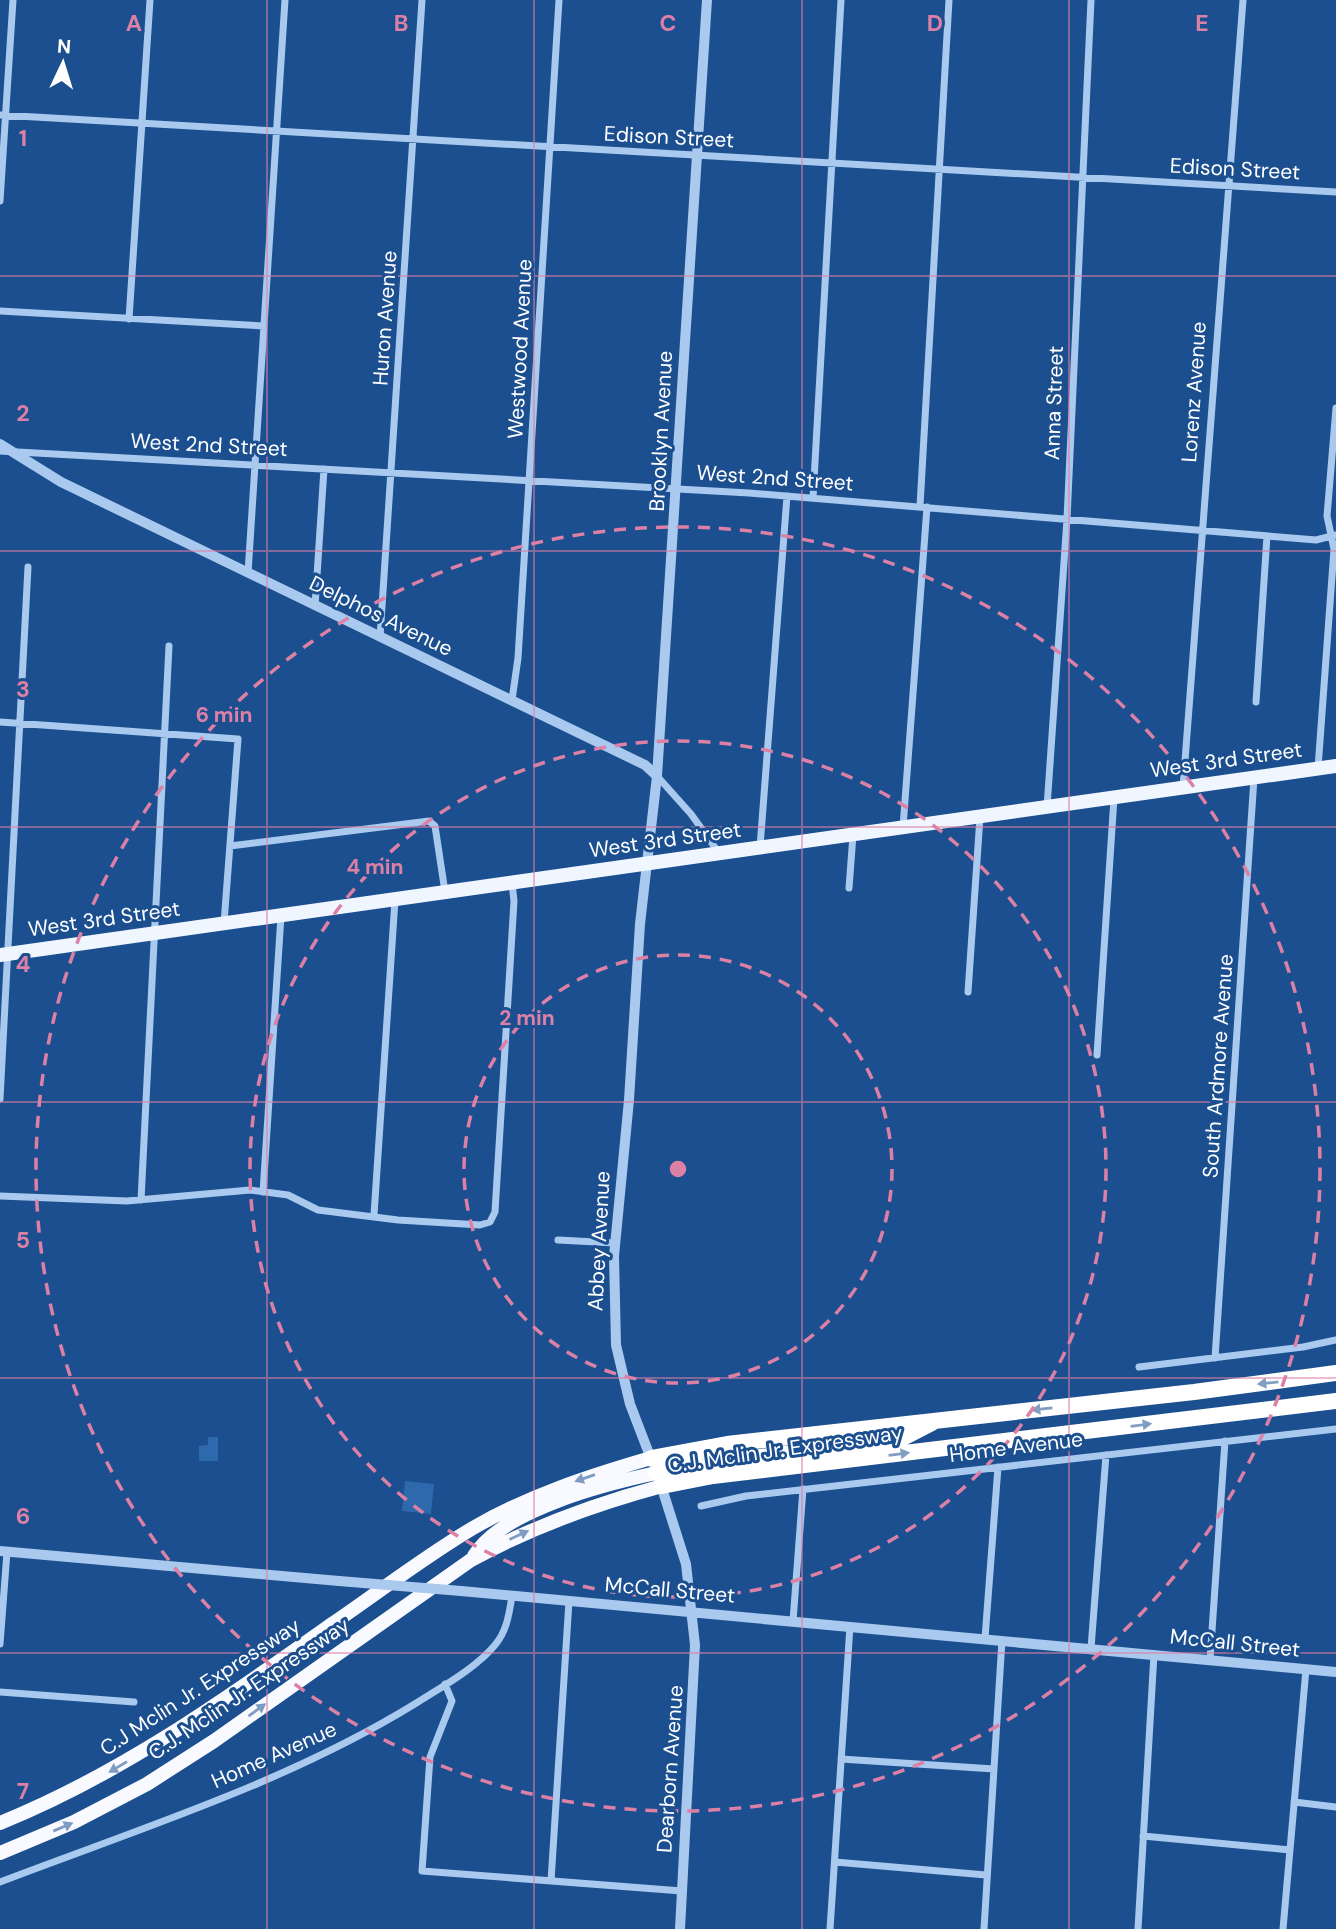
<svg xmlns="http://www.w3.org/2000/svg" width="1336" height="1929" font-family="'DM Sans',sans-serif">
<rect width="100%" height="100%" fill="#1b4f8f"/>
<!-- green -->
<path fill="#2e69ad" d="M 208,1437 L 218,1437 L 218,1461 L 199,1461 L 199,1446 L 208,1445 Z
M 405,1481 L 434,1484 L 431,1514 L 402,1511 Z"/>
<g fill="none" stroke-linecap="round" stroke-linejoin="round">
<!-- minor -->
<path stroke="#a9c9ee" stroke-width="7" d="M 0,115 L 1336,192
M 0,201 L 13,0
M 0,311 L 264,326
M 129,319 L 150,0
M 0,451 L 749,493 L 1316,540 L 1336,535
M 813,498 L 841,0
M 920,506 L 949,0
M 248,573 L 285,0
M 315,606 L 324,469
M 380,637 L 422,0
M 512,700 L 518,658 L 559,0
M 1256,702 L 1267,536
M 0,722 L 238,739 L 224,923
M 1318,768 L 1334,549 L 1327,516 L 1336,408
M 657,776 L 691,814 L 719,853
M 1183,787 L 1243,0
M 1047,807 L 1067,519 L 1091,0
M 903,827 L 927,507
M 230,846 L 429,821 L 435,826 L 445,892
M 760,847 L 787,496
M 849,888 L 853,835
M 968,992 L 980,817
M 1097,1055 L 1114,798
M 0,1099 L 28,567
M 263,1192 L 281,916
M 0,1196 L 127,1201 L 250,1190 L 288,1195 L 318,1210 L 398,1220 L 480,1225 L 490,1222 L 495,1212 L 514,901 L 512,883
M 141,1200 L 169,646
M 374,1215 L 395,900
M 558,1240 L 615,1243
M 1215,1358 L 1254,778
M 1139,1367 L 1303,1347 L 1336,1340
M 701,1506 L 746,1496 L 1336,1429
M 793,1621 L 803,1489
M 985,1638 L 998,1467
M 0,1644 L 7,1552
M 1091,1648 L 1106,1455
M 1210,1660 L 1225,1441
M 445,1684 L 452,1701 L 430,1757 L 422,1871 L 682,1891
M 0,1692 L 134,1702
M 841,1759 L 994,1769
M 1294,1802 L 1336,1807
M 1143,1836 L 1290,1850
M 835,1862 L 986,1875
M 551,1881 L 569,1601
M 0,1882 C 141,1828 289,1782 418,1702 C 443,1686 476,1668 495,1645 C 507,1631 509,1614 512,1596
M 830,1929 L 850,1626
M 984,1929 L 1002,1640
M 1138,1929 L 1154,1654
M 1283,1929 L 1306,1669"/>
<!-- tertiary -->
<path stroke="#a9c9ee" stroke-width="10" d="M 0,444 L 61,482 L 645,765 L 657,776
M 653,1464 L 630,1404 L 616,1345 L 614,1256 L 629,1100 L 640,924 L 657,776 L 707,0
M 660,1482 L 686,1564 L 695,1645 L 680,1929
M 0,1551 L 339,1581
M 461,1591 L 1336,1672"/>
<!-- primary -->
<path stroke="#f0f6ff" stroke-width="14" d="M 0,955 L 1336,766"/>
<!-- trunk -->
<path stroke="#f8faff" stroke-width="14" d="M 474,1556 C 502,1510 605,1484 656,1473
M 0,1823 C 121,1774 226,1699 332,1624 C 379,1592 424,1557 473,1528 C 528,1496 589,1476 651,1458
M 0,1853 L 74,1822 L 147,1784 L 214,1741 L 471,1560 C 532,1527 595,1504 662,1486"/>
<!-- motorway -->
<path stroke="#fff" stroke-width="16" d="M 651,1458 L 727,1444 L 1194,1392 L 1336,1373
M 656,1473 L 711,1463 L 899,1440 L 932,1423
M 662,1486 L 713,1476 L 1336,1401"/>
<!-- tertiary-bridge -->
<path stroke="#a9c9ee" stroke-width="10" d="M 339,1581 L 461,1591"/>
</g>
<!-- one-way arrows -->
<defs><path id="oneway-solid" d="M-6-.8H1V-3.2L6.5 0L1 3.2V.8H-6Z" transform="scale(1.75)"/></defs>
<g fill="#829ec1">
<use href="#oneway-solid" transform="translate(1268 1383) rotate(174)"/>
<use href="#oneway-solid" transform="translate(1042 1409) rotate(174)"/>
<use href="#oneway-solid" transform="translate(1141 1425) rotate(-7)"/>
<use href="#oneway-solid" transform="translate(899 1454) rotate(-7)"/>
</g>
<g fill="#7e9cc1">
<use href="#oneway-solid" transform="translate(585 1478) rotate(161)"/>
<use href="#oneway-solid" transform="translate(519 1535) rotate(-25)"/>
<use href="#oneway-solid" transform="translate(257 1710) rotate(-36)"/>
<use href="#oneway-solid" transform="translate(118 1767) rotate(149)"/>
<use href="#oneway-solid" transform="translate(63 1827) rotate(-23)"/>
</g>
<!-- grid -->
<path fill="none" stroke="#dd80a5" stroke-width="2" stroke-opacity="0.55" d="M 267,0 L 267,1929M 534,0 L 534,1929M 802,0 L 802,1929M 1069,0 L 1069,1929M 0,276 L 1336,276M 0,551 L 1336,551M 0,827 L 1336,827M 0,1102 L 1336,1102M 0,1378 L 1336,1378M 0,1653 L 1336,1653"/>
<!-- distance rings -->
<g fill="none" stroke="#dd80a5" stroke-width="3.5" stroke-dasharray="12 9">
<circle cx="678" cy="1169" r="214"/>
<circle cx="678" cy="1169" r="428"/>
<circle cx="678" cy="1169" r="642"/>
</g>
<g text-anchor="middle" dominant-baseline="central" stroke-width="6" stroke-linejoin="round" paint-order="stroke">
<!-- street labels -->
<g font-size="21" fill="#fff" stroke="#1b4f8f">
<text transform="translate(669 137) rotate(3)">Edison Street</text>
<text transform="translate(1235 169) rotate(3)">Edison Street</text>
<text transform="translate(385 318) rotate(-86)">Huron Avenue</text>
<text transform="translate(520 349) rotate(-87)">Westwood Avenue</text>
<text transform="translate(1194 392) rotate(-86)">Lorenz Avenue</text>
<text transform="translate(1054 403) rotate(-88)">Anna Street</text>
<text transform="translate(661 431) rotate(-87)">Brooklyn Avenue</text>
<text transform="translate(209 445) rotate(3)">West 2nd Street</text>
<text transform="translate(775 478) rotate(4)">West 2nd Street</text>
<text transform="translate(381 616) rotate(26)">Delphos Avenue</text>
<text transform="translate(1226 760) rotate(-8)">West 3rd Street</text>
<text transform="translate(665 840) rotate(-8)">West 3rd Street</text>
<text transform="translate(104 919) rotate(-8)">West 3rd Street</text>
<text transform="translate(1218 1066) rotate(-86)">South Ardmore Avenue</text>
<text transform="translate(599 1241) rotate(-87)">Abbey Avenue</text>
<text transform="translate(1016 1447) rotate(-7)">Home Avenue</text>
<text transform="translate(785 1449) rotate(-8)">C.J. Mclin Jr. Expressway</text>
<text transform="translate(670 1590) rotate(5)">McCall Street</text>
<text transform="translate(1235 1643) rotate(6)">McCall Street</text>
<text transform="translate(200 1687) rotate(-33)">C.J Mclin Jr. Expressway</text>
<text transform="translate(249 1689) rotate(-34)">C.J. Mclin Jr. Expressway</text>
<text transform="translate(274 1755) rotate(-24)">Home Avenue</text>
<text transform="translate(670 1769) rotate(-86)">Dearborn Avenue</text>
</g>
</g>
<g font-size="23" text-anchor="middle" font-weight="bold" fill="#dd80a5" stroke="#1b4f8f" stroke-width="6" stroke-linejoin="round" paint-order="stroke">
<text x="134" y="31">A</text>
<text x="401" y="31">B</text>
<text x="668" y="31">C</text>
<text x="935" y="31">D</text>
<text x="1202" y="31">E</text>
<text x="23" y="146">1</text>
<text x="23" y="421">2</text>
<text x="23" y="697">3</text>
<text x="23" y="972">4</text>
<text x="23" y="1248">5</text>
<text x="23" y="1524">6</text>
<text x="23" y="1799">7</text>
</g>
<circle cx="678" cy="1169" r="10" fill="#dd80a5" stroke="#1b4f8f" stroke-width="3.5"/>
<g font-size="21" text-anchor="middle" font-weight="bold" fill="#dd80a5" stroke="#1b4f8f" stroke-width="6" stroke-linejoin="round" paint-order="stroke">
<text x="224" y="722">6 min</text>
<text x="375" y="874">4 min</text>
<text x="527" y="1025">2 min</text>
</g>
<!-- north arrow -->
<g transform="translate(63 63) rotate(4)" stroke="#1b4f8f" stroke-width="5" paint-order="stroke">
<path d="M0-5L12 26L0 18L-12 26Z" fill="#ffffff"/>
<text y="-10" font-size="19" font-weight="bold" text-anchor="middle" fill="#ffffff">N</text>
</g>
</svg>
